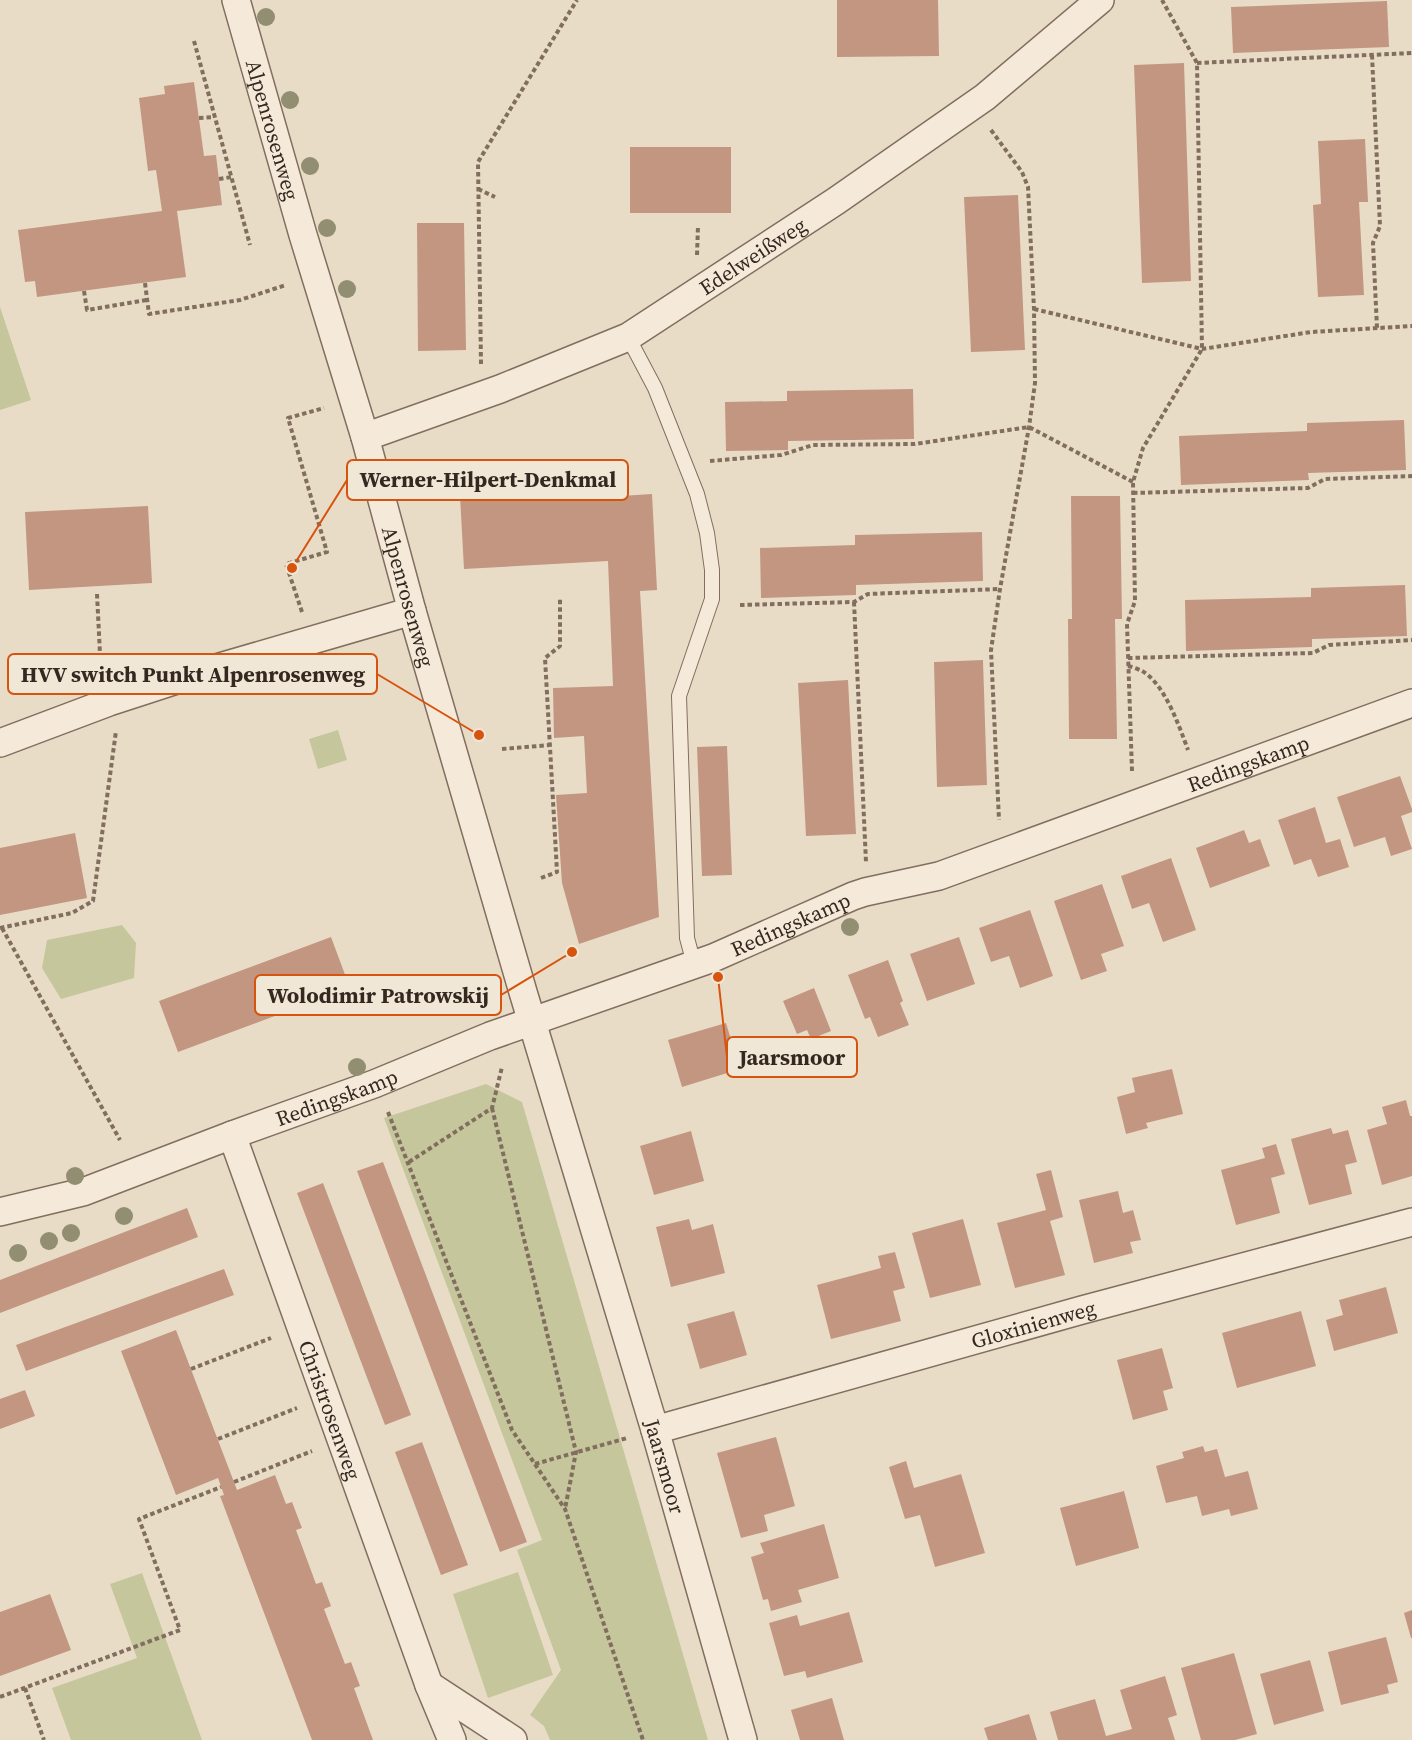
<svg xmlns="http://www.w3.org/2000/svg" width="1412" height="1740" font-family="'Source Serif 4',serif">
<rect width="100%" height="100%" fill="#e9dcc7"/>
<!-- green -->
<path fill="#c5c69c" d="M 0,307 L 31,400 L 0,410 Z
M 338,730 L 347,760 L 318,769 L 309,739 Z
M 122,925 L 136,943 L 134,978 L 61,999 L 42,968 L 47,940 Z
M 486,1084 L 522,1102 L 708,1740 L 550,1740 L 544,1726 L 530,1715 L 561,1670 L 517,1550 L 542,1540 L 384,1118 Z
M 518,1572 L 553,1675 L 488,1698 L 453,1594 Z
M 142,1573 L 202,1740 L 71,1740 L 52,1688 L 137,1658 L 110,1584 Z"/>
<!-- building -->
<path fill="#c29681" d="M 837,0 L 938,0 L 939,56 L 837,57 Z
M 1387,1 L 1389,47 L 1233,53 L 1231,7 Z
M 1184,63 L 1191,281 L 1142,283 L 1134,65 Z
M 194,82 L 204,156 L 216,155 L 222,205 L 177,211 L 186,277 L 37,297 L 35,281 L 25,282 L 18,230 L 162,211 L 156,170 L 148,171 L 139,98 L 165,94 L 164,86 Z
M 1365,139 L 1368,202 L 1359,202 L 1364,295 L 1318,297 L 1313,205 L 1321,204 L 1318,141 Z
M 630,147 L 731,147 L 731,213 L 630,213 Z
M 1018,195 L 1025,350 L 971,352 L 964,197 Z
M 417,223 L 464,223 L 466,350 L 418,351 Z
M 913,389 L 914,439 L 788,441 L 788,450 L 726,451 L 725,402 L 787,401 L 787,391 Z
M 1404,420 L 1406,470 L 1308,473 L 1309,480 L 1181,485 L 1179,436 L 1307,431 L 1307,423 Z
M 604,488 L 605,497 L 652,494 L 657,590 L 640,591 L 659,917 L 579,944 L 562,883 L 556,795 L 587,793 L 584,736 L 554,738 L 553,688 L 613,686 L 608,561 L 464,569 L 460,496 Z
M 1071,496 L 1120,496 L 1122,619 L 1115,619 L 1117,739 L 1069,739 L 1068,619 L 1072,619 Z
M 148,506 L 152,583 L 29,590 L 25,512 Z
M 982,532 L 983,581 L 856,585 L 856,595 L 761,598 L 760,548 L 855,545 L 855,535 Z
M 1405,585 L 1407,636 L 1312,639 L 1312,647 L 1186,651 L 1185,600 L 1311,597 L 1311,588 Z
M 983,660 L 987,785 L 937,787 L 934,662 Z
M 848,680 L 856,834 L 806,836 L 798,683 Z
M 727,746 L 732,875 L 702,876 L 697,747 Z
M 1400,776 L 1412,809 L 1412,812 L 1401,816 L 1412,849 L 1391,856 L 1385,837 L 1354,847 L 1337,797 Z
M 1315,807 L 1326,843 L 1340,839 L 1349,867 L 1318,877 L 1311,859 L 1294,865 L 1278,820 Z
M 1244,830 L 1249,843 L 1260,839 L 1270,866 L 1210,888 L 1196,848 Z
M 75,833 L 87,898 L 0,915 L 0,848 Z
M 1171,858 L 1196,930 L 1163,942 L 1149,903 L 1132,909 L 1121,876 Z
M 1102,884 L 1124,946 L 1101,954 L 1107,971 L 1081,980 L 1054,901 Z
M 1030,910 L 1053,976 L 1020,988 L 1009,956 L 991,962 L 979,928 Z
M 331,937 L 350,988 L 178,1052 L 159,1001 Z
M 959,937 L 975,984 L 927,1001 L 910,954 Z
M 888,960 L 903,1001 L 900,1003 L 909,1025 L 878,1037 L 870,1017 L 865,1019 L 848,975 Z
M 814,988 L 831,1031 L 811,1039 L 807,1030 L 797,1034 L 783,1001 Z
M 726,1023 L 740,1069 L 682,1087 L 668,1040 Z
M 1172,1069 L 1183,1114 L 1146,1123 L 1148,1128 L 1126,1134 L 1117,1097 L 1135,1092 L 1132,1078 Z
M 1406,1100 L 1410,1116 L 1412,1116 L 1412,1176 L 1382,1185 L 1367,1130 L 1387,1124 L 1382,1107 Z
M 1331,1128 L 1333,1134 L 1348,1130 L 1357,1162 L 1345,1165 L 1352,1194 L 1309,1205 L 1291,1139 Z
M 691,1131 L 704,1181 L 654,1195 L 640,1146 Z
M 1276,1144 L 1285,1174 L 1271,1178 L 1280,1213 L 1236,1225 L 1221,1170 L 1265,1158 L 1262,1148 Z
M 383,1162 L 527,1542 L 500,1552 L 357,1171 Z
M 1051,1170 L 1063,1217 L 1050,1221 L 1065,1275 L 1015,1288 L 997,1223 L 1046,1210 L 1036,1174 Z
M 323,1183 L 411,1415 L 385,1425 L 297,1193 Z
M 1118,1191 L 1123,1213 L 1133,1210 L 1141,1240 L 1130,1242 L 1133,1253 L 1094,1263 L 1079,1200 Z
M 187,1208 L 198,1237 L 0,1313 L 0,1280 Z
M 689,1219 L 692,1230 L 713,1224 L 725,1273 L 671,1287 L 656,1227 Z
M 963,1219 L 981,1285 L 930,1298 L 912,1233 Z
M 895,1252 L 905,1288 L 893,1291 L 901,1321 L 831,1339 L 817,1285 L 881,1268 L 878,1256 Z
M 224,1269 L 234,1295 L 26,1371 L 16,1345 Z
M 1386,1287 L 1398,1333 L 1334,1351 L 1326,1320 L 1343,1315 L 1339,1300 Z
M 734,1311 L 747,1355 L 700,1369 L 687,1324 Z
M 1301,1311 L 1316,1366 L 1237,1388 L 1222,1333 Z
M 176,1330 L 237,1490 L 275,1475 L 286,1504 L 292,1502 L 302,1528 L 296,1530 L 316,1584 L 322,1582 L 331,1606 L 324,1609 L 345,1664 L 351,1662 L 360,1686 L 354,1688 L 373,1740 L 312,1740 L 220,1496 L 224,1495 L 218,1478 L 176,1495 L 121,1351 Z
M 1162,1348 L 1173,1388 L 1163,1391 L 1168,1410 L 1133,1420 L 1117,1360 Z
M 25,1390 L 35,1416 L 0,1429 L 0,1399 Z
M 776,1437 L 795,1506 L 764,1515 L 768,1531 L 741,1538 L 717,1453 Z
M 422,1442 L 468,1565 L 441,1575 L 395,1452 Z
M 1203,1446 L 1205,1452 L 1217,1449 L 1225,1477 L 1248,1471 L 1258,1509 L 1231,1516 L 1229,1509 L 1202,1516 L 1197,1496 L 1166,1503 L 1156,1466 L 1184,1458 L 1182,1452 Z
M 906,1461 L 914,1488 L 961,1474 L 985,1553 L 935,1567 L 920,1515 L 905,1519 L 889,1467 Z
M 1124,1491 L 1139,1548 L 1076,1566 L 1060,1508 Z
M 824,1524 L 839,1578 L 798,1590 L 802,1602 L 771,1611 L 768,1599 L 763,1600 L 751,1557 L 764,1553 L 760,1543 Z
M 50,1594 L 71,1650 L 0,1676 L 0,1612 Z
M 1412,1610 L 1412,1638 L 1411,1638 L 1404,1613 Z
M 849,1612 L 863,1662 L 807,1678 L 805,1671 L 784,1676 L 769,1623 L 797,1615 L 800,1626 Z
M 1386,1637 L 1398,1682 L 1387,1685 L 1389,1693 L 1341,1705 L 1328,1652 Z
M 1234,1653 L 1257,1734 L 1235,1740 L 1201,1740 L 1181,1668 Z
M 1310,1660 L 1324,1711 L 1274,1725 L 1260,1674 Z
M 1165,1676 L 1177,1715 L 1168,1718 L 1175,1740 L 1058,1740 L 1050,1712 L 1095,1699 L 1106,1736 L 1132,1729 L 1120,1690 Z
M 832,1698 L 844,1740 L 800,1740 L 791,1710 Z
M 1029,1714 L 1037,1740 L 988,1740 L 984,1728 Z"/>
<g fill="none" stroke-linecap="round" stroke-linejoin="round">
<!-- service casing -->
<g stroke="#826e5f" stroke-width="16">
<path id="service" d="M 628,337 L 655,388 L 697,494 L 707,533 L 712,570 L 712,599 L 679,696 L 687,938 L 694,964"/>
</g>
<!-- minor casing -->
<g stroke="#826e5f" stroke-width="30">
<g id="minor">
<path id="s1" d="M 236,0 L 303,235 L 365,437 L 412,611 L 523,992 L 655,1430 L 743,1740"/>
<path id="s2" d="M 365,437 L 500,389 L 628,337 L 836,201 L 985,97 L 1100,0"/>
<path d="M 0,743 L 109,702 L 189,676 L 412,611"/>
<path id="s3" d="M 232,1135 L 429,1685 L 452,1740"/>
<path id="s4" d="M 0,1212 L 83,1192 L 232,1135 L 374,1084 L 490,1036 L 713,958 L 853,896 L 865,892 L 939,876 L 1412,703"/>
<path id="s5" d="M 655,1430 L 1082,1310 L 1412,1222"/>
<path d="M 429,1685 L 513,1740"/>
</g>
</g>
<!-- path -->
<path stroke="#826e5f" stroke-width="4" stroke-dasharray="4.5 3" stroke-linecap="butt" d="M 194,41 L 250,245
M 1372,55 L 1380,226 L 1373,243 L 1377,328
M 1197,63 L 1412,53
M 199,118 L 214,117
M 991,130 L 1022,172 L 1028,187 L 1034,309 L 1035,383 L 1029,427 L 1000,589 L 991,650 L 999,820
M 219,179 L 231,177
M 478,189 L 495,197
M 697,255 L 698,226
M 145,283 L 149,314 L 240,300 L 286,285
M 84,291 L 87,310 L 147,300
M 1034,309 L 1202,349 L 1311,332 L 1412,326
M 481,364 L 478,162 L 577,0
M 710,461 L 781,455 L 813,445 L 915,444 L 1029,427 L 1133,482
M 1133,493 L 1308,488 L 1325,479 L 1412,476
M 97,594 L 101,674
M 854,602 L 866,862
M 740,605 L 854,602 L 868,594 L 1000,589
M 302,612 L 286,564 L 327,552 L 288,418 L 324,408
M 1128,658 L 1313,653 L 1329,645 L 1412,640
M 1128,666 C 1133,667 1138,669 1142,671 C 1165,684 1179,726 1188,750
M 502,749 L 550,745
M 1132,771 L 1127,624 L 1135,601 L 1133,482 L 1143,448 L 1202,349 L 1197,63 L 1162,0
M 541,878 L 557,872 L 545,658 L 560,646 L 560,597
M 0,928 L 72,913 L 93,901 L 116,731
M 2,928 L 120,1140
M 492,1108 L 576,1452 L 565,1509
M 388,1112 L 512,1430 L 565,1509 L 643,1740
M 409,1162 L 492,1108 L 502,1067
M 191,1369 L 271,1338
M 218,1439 L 297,1408
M 535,1464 L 627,1438
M 234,1482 L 312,1451
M 25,1688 L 44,1740
M 0,1697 L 180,1630 L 139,1519 L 221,1487"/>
<!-- service -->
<use href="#service" stroke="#f5ead9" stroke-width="14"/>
<!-- minor -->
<use href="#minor" stroke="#f5ead9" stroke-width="27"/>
</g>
<!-- trees -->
<g fill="#918e71">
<circle cx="266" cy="17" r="9"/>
<circle cx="290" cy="100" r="9"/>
<circle cx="310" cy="166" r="9"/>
<circle cx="327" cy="228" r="9"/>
<circle cx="347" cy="289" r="9"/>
<circle cx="850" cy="927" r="9"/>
<circle cx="357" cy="1067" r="9"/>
<circle cx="75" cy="1176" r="9"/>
<circle cx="124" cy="1216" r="9"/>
<circle cx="71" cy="1233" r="9"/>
<circle cx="49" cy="1241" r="9"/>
<circle cx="18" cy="1253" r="9"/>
</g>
<g text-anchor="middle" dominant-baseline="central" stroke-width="4.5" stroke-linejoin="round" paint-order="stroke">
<!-- street labels -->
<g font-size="21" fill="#352820" stroke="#f1e7d6">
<text stroke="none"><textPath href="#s1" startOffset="135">Alpenrosenweg</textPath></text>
<text stroke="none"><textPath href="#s2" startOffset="430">Edelweißweg</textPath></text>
<text stroke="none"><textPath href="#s1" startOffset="621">Alpenrosenweg</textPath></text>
<text stroke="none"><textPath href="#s4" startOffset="1328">Redingskamp</textPath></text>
<text stroke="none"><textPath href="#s4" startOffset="842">Redingskamp</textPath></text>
<text stroke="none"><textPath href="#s4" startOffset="356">Redingskamp</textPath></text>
<text stroke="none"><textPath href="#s5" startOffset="393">Gloxinienweg</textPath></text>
<text stroke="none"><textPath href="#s3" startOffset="292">Christrosenweg</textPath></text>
<text stroke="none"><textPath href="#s1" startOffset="1528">Jaarsmoor</textPath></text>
</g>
</g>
<!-- callouts -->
<path fill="none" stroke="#d6540e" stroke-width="2" d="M292 568L347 480M479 735L377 674M572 952L501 995M718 977L727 1057"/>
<g fill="#d6540e" stroke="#f1e7d6" stroke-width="2">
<circle cx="292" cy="568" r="6"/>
<circle cx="479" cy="735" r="6"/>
<circle cx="572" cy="952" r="6"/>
<circle cx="718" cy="977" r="6"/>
</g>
<g fill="#f1e7d6" stroke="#d6540e" stroke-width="2">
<rect x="347" y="460" width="281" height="40" rx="6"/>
<rect x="8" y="654" width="369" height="40" rx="6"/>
<rect x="255" y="975" width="246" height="40" rx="6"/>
<rect x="727" y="1037" width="130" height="40" rx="6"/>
</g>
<g font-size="22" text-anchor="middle" font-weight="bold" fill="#352820">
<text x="488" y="487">Werner-Hilpert-Denkmal</text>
<text x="193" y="682">HVV switch Punkt Alpenrosenweg</text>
<text x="378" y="1003">Wolodimir Patrowskij</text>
<text x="792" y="1065">Jaarsmoor</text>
</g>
</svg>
